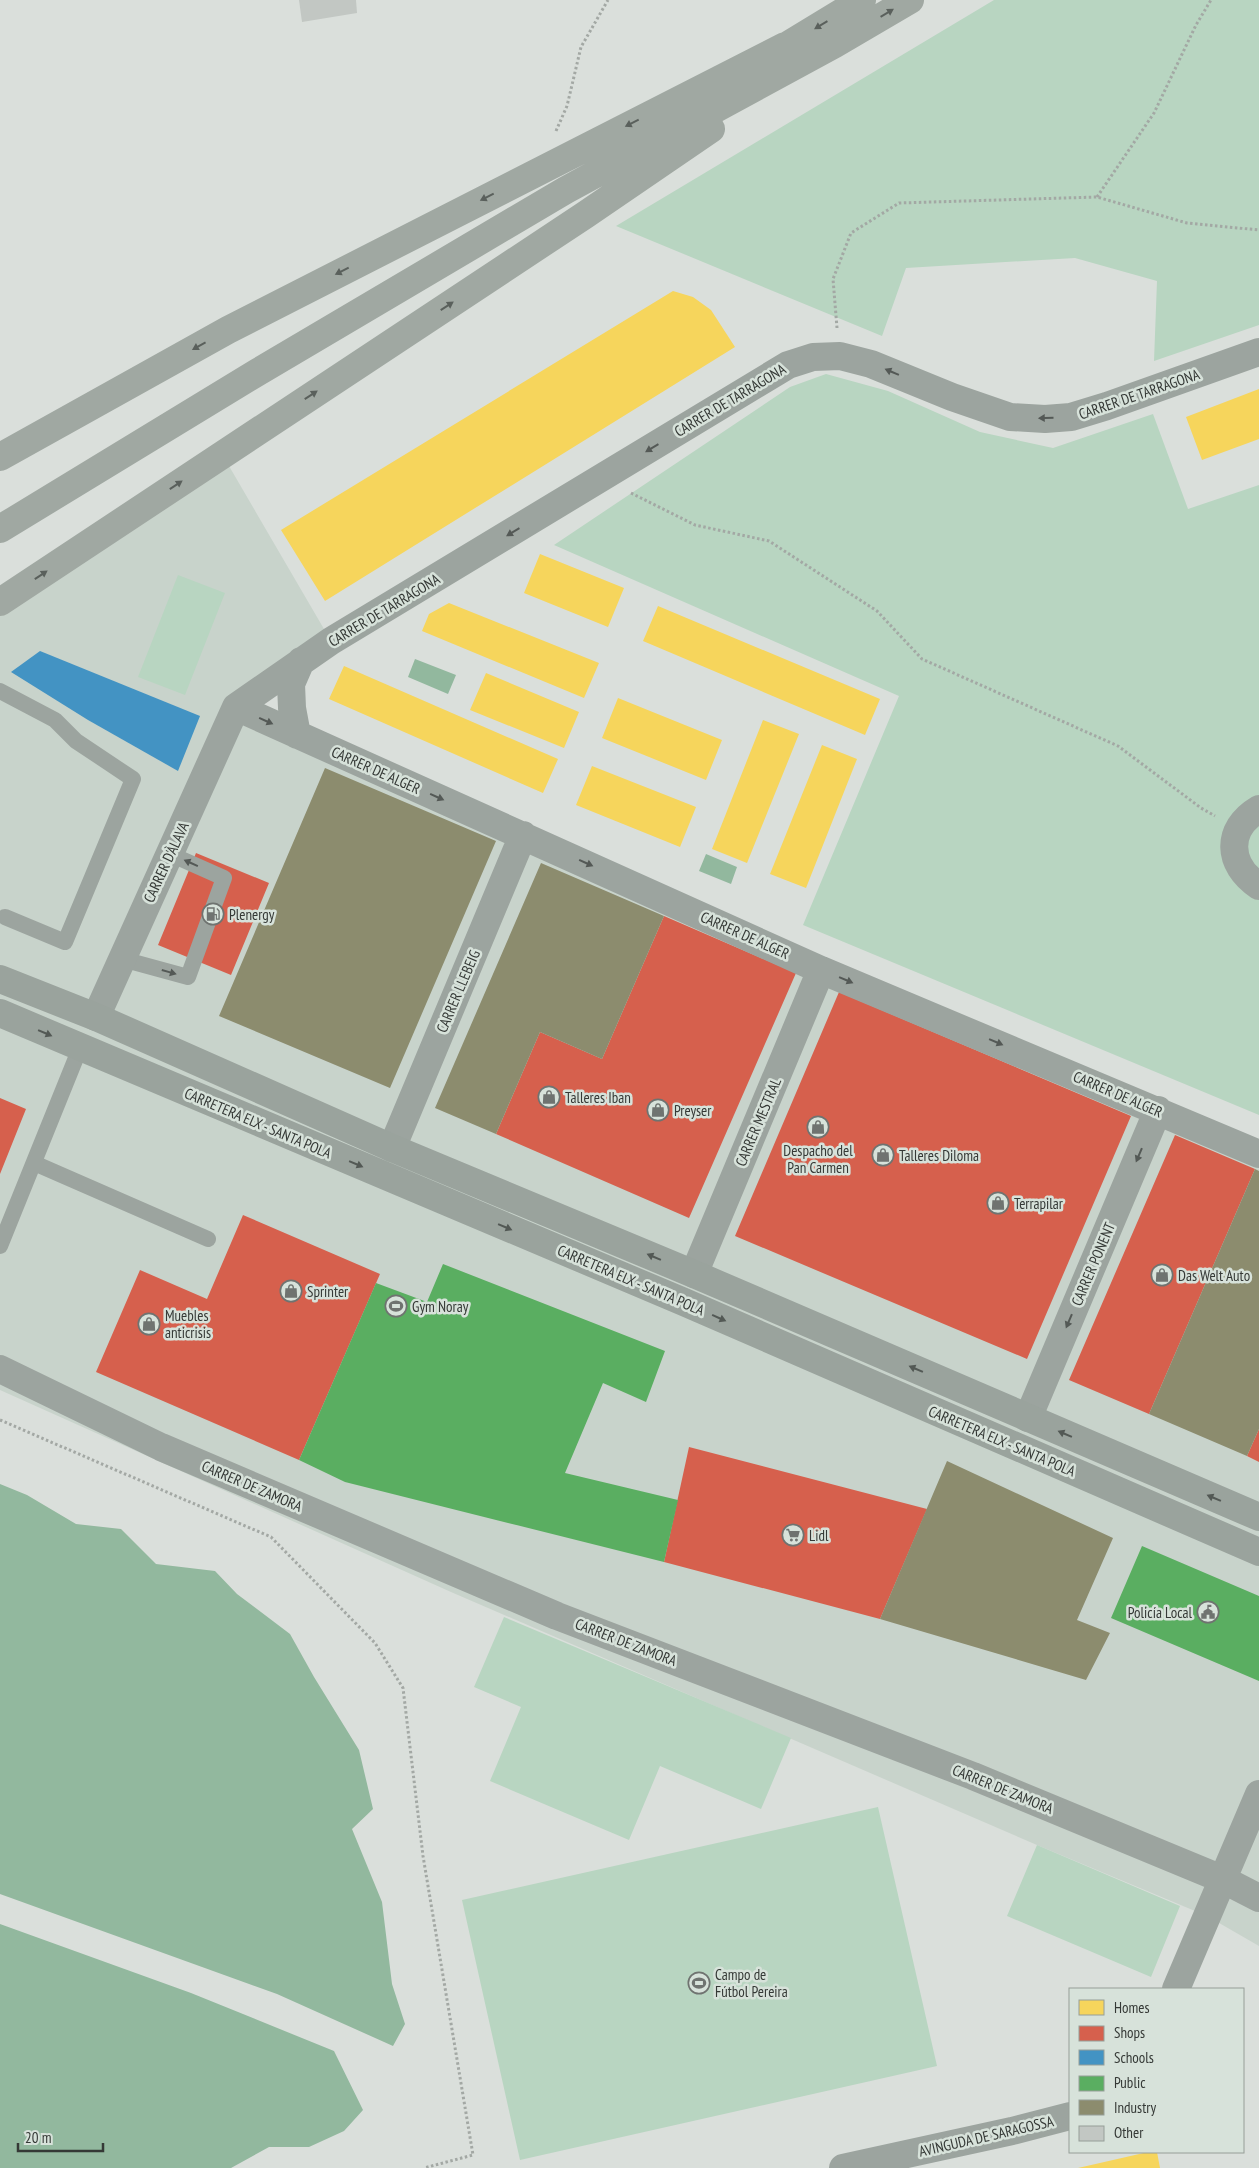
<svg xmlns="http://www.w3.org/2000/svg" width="1259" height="2168" font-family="'PT Sans Narrow',sans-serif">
<rect width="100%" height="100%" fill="#dadfdb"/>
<!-- built -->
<path fill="#c8d3cb" d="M 222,454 L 331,641 L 236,707 L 1259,1154 L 1259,1946 L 1207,1916 L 1037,1845 L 451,1592 L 0,1390 L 0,602 Z"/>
<!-- green -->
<path fill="#b8d5c1" d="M 994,0 L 1259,0 L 1259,325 L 1154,361 L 1157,281 L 1075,258 L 906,268 L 882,336 L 616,226 Z
M 826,374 L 888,391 L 980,432 L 1053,448 L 1153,414 L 1188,509 L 1259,485 L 1259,1115 L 803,925 L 899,696 L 554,545 L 790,387 Z
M 178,575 L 225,593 L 185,695 L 138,677 Z
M 504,1617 L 791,1738 L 761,1809 L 660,1766 L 629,1840 L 490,1781 L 521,1707 L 474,1687 Z
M 878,1807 L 937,2066 L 520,2160 L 462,1900 Z
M 1037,1845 L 1180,1906 L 1151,1977 L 1007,1916 Z"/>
<!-- water -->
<path fill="#92b89e" d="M 415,659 L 456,675 L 448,694 L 408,677 Z
M 706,854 L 737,867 L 731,884 L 699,871 Z
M 0,1484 L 27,1495 L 76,1524 L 121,1529 L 156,1564 L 215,1571 L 237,1594 L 290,1634 L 314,1677 L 359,1750 L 373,1809 L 352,1829 L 382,1902 L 392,1984 L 405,2024 L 393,2046 L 277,1994 L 0,1894 Z
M 0,1924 L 191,1993 L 334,2051 L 363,2110 L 344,2131 L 309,2147 L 269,2147 L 231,2168 L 0,2168 Z"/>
<!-- homes -->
<path fill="#f6d55c" d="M 673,291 L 693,297 L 711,310 L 735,347 L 325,601 L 281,530 Z
M 1259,389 L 1259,439 L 1202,460 L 1186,417 Z
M 540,554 L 624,588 L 608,627 L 524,593 Z
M 449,603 L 599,663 L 584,698 L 422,631 L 429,614 Z
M 658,606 L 880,699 L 865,735 L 643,641 Z
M 344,666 L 558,759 L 543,793 L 329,699 Z
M 486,673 L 579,712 L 564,748 L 470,710 Z
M 618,698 L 722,740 L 706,780 L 602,738 Z
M 763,720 L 799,734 L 747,863 L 712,849 Z
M 822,745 L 857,759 L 806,888 L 770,874 Z
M 592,766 L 696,807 L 680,847 L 576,805 Z
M 1148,2152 L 1157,2152 L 1160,2168 L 1078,2168 Z"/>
<!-- shops -->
<path fill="#d6604d" d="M 196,853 L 269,883 L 231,975 L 158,945 Z
M 664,916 L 796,973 L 689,1218 L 496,1134 L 540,1032 L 602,1059 Z
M 839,992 L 1131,1116 L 1027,1359 L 735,1236 Z
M 0,1098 L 26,1109 L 0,1174 Z
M 1175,1135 L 1255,1169 L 1149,1414 L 1069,1380 Z
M 243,1215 L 380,1274 L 299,1460 L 96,1372 L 140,1270 L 207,1299 Z
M 1259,1429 L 1259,1462 L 1247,1456 Z
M 689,1447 L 927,1509 L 880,1619 L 664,1562 Z"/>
<!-- schools -->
<path fill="#4393c3" d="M 40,651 L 200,716 L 178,771 L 88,720 L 11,672 Z"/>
<!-- public -->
<path fill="#5aae61" d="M 443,1264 L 665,1351 L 646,1402 L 603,1383 L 565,1473 L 678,1500 L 664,1562 L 345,1482 L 299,1460 L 376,1283 L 427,1302 Z
M 1142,1546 L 1259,1596 L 1259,1681 L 1111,1618 Z"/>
<!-- industry -->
<path fill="#8c8c6e" d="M 325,768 L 496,841 L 390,1088 L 219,1016 Z
M 541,863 L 664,916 L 602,1059 L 540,1032 L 496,1134 L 435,1108 Z
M 1255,1169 L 1259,1171 L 1259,1429 L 1247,1456 L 1149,1414 Z
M 947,1461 L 1113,1538 L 1077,1620 L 1110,1633 L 1086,1680 L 880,1619 Z"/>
<!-- building -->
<path fill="#c2c7c3" d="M 299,0 L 356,0 L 357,13 L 302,22 Z"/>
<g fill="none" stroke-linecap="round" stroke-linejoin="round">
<!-- path -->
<path stroke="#a3a8a4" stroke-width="3" stroke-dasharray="2.5 2.5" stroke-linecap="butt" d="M 556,131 L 567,106 L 581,47 L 608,0
M 1097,197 L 1154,113 L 1196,25 L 1211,0
M 837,328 L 833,279 L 851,233 L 899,203 L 1097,197 L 1187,223 L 1259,230
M 631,493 L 695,525 L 769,541 L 877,611 L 922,659 L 1118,746 L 1201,808 L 1215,816
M 0,1420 L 271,1537 L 375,1643 L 403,1688 L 423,1856 L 473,2155 L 424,2168"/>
<!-- service -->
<path stroke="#9ca49f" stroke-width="16" d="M 0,691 L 55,720 L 76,741 L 133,779 L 65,942 L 5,917
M 122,959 L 188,977 L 224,878 L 170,854
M 34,1163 L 208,1239
M 0,1246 L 80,1048"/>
<!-- minor -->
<path stroke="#9ca49f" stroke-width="28" d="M 236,707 L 331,641 L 788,365 L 813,357 L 840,356 L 871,364 L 952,397 L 1010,417 L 1045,419 L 1071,417 L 1107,406 L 1259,352
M 236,707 L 821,970 L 1259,1154
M 297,735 L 292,708 L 291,684 L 301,661
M 1259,809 C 1225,829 1227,865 1259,886
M 96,1017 L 236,707
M 392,1148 L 523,835
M 694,1274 L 821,970
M 0,1369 L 161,1447 L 557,1616 L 973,1776 L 1222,1879 L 1259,1898
M 1028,1418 L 1158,1110
M 1176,1989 L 1259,1794
M 843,2168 L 1012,2131 L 1070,2116"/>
<!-- secondary -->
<path stroke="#9aa39d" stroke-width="28" d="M 0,979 L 96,1017 L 392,1148 L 694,1274 L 1259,1517
M 0,1013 L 684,1302 L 1259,1552"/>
<!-- trunk -->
<path stroke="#a0a8a2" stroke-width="28" d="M 770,56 L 862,0
M 0,457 L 228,330 L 785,46
M 0,529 L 258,372 L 566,190 L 835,44 L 910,0
M 0,602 L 585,215 L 711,129"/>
</g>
<!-- one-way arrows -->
<defs><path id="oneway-solid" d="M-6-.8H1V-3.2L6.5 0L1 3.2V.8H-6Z" transform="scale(1.25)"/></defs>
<g fill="#5a605c">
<use href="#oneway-solid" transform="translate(887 13) rotate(-31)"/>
<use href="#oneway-solid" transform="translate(821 25) rotate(149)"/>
<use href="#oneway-solid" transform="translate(632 123) rotate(153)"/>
<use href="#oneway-solid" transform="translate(487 197) rotate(153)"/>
<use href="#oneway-solid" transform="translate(342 271) rotate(153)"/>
<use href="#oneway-solid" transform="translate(447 306) rotate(-33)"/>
<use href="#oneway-solid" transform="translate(199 346) rotate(151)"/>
<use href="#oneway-solid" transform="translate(311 395) rotate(-33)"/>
<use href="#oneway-solid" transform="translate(176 485) rotate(-34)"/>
<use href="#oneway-solid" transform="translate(41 575) rotate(-34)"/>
</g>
<g fill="#545956">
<use href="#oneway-solid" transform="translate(892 372) rotate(-157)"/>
<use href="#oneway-solid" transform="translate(1046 418) rotate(179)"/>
<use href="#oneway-solid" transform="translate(652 448) rotate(149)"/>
<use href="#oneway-solid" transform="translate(513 532) rotate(149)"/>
<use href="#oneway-solid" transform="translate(266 721) rotate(24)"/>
<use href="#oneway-solid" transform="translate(437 797) rotate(24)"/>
<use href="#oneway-solid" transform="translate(191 863) rotate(-156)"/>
<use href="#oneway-solid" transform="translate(586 863) rotate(24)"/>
<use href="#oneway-solid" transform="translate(169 972) rotate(16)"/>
<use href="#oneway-solid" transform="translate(846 980) rotate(23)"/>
<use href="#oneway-solid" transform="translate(996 1042) rotate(23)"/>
<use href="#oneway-solid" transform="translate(1139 1155) rotate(113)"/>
<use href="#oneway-solid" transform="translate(1069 1321) rotate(113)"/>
</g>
<g fill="#535955">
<use href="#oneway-solid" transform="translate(45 1033) rotate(23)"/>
<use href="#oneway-solid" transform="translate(356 1164) rotate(23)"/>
<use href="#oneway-solid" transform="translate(505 1227) rotate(23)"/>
<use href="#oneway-solid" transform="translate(654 1257) rotate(-157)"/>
<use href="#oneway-solid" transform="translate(719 1318) rotate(24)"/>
<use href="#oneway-solid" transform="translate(916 1369) rotate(-157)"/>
<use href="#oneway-solid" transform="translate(1065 1434) rotate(-157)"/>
<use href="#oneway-solid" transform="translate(1214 1498) rotate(-157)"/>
</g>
<!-- icons -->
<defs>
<g id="fuel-ring" transform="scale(1.125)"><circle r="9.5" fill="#d7e2da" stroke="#6f7370" stroke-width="1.5"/><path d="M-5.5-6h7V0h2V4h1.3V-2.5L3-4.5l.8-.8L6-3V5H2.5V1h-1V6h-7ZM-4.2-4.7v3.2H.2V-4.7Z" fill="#6f7370"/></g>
<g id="shop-ring" transform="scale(1.125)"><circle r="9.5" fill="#d7e2da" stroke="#6f7370" stroke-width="1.5"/><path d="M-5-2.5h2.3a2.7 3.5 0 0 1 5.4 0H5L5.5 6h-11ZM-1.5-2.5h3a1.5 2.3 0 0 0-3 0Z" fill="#6f7370"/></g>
<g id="stadium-ring" transform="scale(1.125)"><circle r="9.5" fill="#d7e2da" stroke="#6f7370" stroke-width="1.5"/><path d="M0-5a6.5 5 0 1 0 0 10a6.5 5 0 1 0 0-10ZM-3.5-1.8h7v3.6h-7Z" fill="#6f7370"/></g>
<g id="supermarket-ring" transform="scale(1.125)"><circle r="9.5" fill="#d7e2da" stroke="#6f7370" stroke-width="1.5"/><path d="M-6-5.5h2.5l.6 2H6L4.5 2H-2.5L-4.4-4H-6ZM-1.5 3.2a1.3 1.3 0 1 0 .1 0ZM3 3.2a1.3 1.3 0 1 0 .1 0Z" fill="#6f7370"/></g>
<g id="civic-ring" transform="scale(1.125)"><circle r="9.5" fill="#d7e2da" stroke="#6f7370" stroke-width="1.5"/><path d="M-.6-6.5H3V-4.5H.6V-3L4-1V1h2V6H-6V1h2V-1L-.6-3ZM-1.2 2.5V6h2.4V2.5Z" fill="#6f7370"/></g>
</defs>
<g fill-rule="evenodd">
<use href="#fuel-ring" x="213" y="914"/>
<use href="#shop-ring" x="549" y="1097"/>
<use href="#shop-ring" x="658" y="1110"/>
<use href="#shop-ring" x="818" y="1127"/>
<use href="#shop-ring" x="883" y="1155"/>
<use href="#shop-ring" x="998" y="1203"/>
<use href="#shop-ring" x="1162" y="1275"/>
<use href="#shop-ring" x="291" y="1291"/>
<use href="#stadium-ring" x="396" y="1306"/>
<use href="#shop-ring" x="149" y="1324"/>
<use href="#supermarket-ring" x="793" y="1535"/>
<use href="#civic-ring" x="1208" y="1612"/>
<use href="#stadium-ring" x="699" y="1983"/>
</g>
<g text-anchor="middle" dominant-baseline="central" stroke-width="5" stroke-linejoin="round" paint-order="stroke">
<!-- street labels -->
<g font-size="15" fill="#353936" stroke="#d7e2da">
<text transform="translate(1139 394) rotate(-19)">CARRER DE TARRAGONA</text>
<text transform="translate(730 400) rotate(-31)">CARRER DE TARRAGONA</text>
<text transform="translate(384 610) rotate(-31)">CARRER DE TARRAGONA</text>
<text transform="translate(376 770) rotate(24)">CARRER DE ALGER</text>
<text transform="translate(166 862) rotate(-65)">CARRER D'ÀLAVA</text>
<text transform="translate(745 935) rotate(24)">CARRER DE ALGER</text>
<text transform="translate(458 991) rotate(-67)">CARRER LLEBEIG</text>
<text transform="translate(1118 1094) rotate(23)">CARRER DE ALGER</text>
<text transform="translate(758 1122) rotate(-67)">CARRER MESTRAL</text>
<text transform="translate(258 1123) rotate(23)">CARRETERA ELX - SANTA POLA</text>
<text transform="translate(1093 1264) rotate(-67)">CARRER PONENT</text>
<text transform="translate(631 1280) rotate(23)">CARRETERA ELX - SANTA POLA</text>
<text transform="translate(1002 1441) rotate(23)">CARRETERA ELX - SANTA POLA</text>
<text transform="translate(252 1486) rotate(23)">CARRER DE ZAMORA</text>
<text transform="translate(626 1642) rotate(21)">CARRER DE ZAMORA</text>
<text transform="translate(1003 1789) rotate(22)">CARRER DE ZAMORA</text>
<text transform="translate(986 2136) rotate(-13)">AVINGUDA DE SARAGOSSA</text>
</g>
<!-- poi labels -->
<g font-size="15" fill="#353936" stroke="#d7e2da" text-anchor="start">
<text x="229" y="914">Plenergy</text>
<text x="565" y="1097">Talleres Iban</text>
<text x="674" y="1110">Preyser</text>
<text x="818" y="1150" text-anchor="middle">Despacho del<tspan x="818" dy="17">Pan Carmen</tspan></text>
<text x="899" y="1155">Talleres Diloma</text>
<text x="1014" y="1203">Terrapilar</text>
<text x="1178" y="1275">Das Welt Auto</text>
<text x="307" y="1291">Sprinter</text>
<text x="412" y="1306">Gym Noray</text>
<text x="165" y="1315">Muebles<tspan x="165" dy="17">anticrisis</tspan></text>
<text x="809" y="1535">Lidl</text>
<text x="1192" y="1612" text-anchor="end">Policía Local</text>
<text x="715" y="1974">Campo de<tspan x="715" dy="17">Fútbol Pereira</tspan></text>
</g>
</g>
<!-- legend -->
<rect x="1069" y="1988" width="175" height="165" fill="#d7e2da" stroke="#969e98"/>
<rect x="1079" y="2000" width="25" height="15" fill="#f6d55c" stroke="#969e98"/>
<text x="1114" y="2013" font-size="15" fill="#353936">Homes</text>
<rect x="1079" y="2026" width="25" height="15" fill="#d6604d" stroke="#969e98"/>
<text x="1114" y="2038" font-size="15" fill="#353936">Shops</text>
<rect x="1079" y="2050" width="25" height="15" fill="#4393c3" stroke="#969e98"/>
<text x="1114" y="2063" font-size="15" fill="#353936">Schools</text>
<rect x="1079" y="2076" width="25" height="15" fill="#5aae61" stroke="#969e98"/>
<text x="1114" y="2088" font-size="15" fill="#353936">Public</text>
<rect x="1079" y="2100" width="25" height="15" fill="#8c8c6e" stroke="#969e98"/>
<text x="1114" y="2113" font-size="15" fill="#353936">Industry</text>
<rect x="1079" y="2126" width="25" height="15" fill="#c2c7c3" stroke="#969e98"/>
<text x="1114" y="2138" font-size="15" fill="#353936">Other</text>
<!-- scale -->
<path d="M18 2143v8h85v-8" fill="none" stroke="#353936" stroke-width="2.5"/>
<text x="25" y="2143" font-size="15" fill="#353936" stroke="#d7e2da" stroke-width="4" paint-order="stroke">20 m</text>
</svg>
